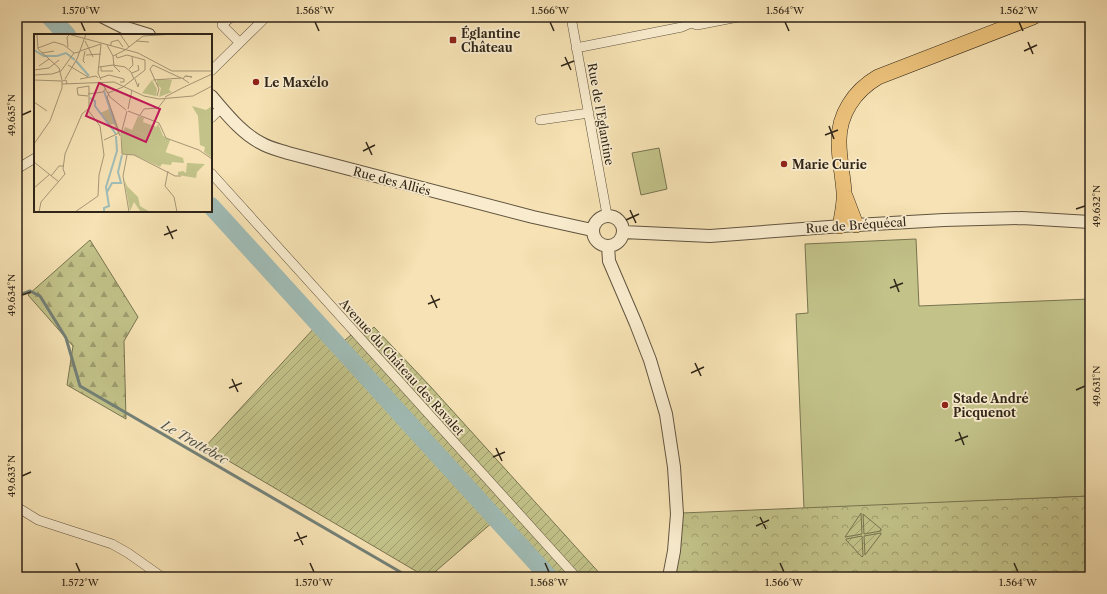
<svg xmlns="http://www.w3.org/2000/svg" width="1107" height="594" font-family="'Libre Caslon Text',serif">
<defs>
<pattern id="forest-firs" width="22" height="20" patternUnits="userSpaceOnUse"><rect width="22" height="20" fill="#c2c289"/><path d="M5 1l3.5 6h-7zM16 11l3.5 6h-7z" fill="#9e9d6f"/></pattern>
<pattern id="park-crowns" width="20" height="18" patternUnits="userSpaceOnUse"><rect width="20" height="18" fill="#c2c289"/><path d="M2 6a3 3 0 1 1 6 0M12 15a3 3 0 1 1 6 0" fill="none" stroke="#9e9d6f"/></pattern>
<pattern id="garden-furrows" width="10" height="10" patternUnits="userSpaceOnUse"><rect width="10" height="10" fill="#c2c289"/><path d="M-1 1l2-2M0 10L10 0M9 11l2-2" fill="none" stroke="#9e9d6f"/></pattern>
<pattern id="water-rules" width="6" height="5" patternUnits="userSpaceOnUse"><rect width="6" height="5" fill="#a0bcb6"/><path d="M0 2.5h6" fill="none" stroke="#8aa19c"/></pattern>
</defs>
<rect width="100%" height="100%" fill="#f6e2b4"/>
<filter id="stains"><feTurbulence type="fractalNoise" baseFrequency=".005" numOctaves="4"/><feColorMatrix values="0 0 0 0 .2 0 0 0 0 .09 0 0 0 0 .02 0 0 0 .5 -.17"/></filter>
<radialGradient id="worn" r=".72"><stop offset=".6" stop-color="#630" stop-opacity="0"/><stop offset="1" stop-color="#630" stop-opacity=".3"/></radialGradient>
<!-- grass -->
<path fill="#c2c289" stroke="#787450" d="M 659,148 L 667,189 L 641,195 L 632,153 Z
M 916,239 L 919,306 L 1090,299 L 1090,496 L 804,509 L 796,314 L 808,313 L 805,244 Z"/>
<!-- forest -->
<path fill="url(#forest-firs)" stroke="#787450" d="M 90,240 L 138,317 L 124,341 L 126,419 L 67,385 L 73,346 L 28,295 Z"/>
<!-- park -->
<path fill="url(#park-crowns)" stroke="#787450" d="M 1090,496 L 1090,577 L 675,577 L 682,513 Z"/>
<!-- garden -->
<path fill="url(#garden-furrows)" stroke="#787450" d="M 316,326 L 339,345 L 351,335 L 358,341 L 374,327 L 430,386 L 603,577 L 547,577 L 494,521 L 429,577 L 426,577 L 205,447 Z
M 861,513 L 862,534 L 845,537 Z
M 863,514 L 881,529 L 881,531 L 864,534 Z
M 881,533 L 881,534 L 865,555 L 864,536 Z
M 862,536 L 863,556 L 862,557 L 846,540 L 846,539 Z"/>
<!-- water -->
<path fill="url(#water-rules)" stroke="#738077" d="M 506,572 L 517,575 L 519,577 L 489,577 L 491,573 Z"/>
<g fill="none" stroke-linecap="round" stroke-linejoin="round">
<!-- stream -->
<path stroke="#738077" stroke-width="3" d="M 17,296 L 30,291 L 40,296 L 66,338 L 80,386 L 409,577"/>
<!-- river -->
<path stroke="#a0bcb6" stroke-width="18" d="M 50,17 L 67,35
M 211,206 L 549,577"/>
<!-- minor casing -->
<g stroke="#61543f" stroke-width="10">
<path id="minor" d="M 231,17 L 222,25 L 239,42
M 571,17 L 607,215
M 687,17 L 691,23 L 697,25 L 738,17
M 576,48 L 682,27 L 691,23
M 211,71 L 266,17
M 211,118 L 221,108
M 540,120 L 589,113
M 17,169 L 35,158
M 211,173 L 576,577
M 17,507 L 38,520 L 112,544 L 128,553 L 162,577"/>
</g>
<!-- tertiary casing -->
<g stroke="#61543f" stroke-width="14">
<path id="tertiary" d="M 103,17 L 123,27 L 149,35
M 211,96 C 226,113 241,133 261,143 C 269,148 279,150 288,153 L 533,217 L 592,230
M593 231a15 15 0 1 1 30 0a15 15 0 1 1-30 0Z
M 623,232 L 710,236 L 856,225 L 944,220 L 1022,218 L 1090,222
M 608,246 L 609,261 L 636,324 L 650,360 L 666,414 L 674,467 L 677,514 L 674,551 L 669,577"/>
</g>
<!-- trunk casing -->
<g stroke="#2f2518" stroke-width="16">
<path id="trunk" d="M 845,196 L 856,225
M 840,226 C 842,215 845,203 844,192 C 843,176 839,159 839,143 C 838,115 854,91 878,77 L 1033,17"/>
</g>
<!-- minor -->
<use href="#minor" stroke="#f9ecce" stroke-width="9"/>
<!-- tertiary -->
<use href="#tertiary" stroke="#f9ecce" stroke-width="12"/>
<!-- trunk -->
<use href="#trunk" stroke="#ebc17a" stroke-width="15"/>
</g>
<!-- ticks -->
<path fill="none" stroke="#2f2518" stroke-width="1.5" d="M 81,22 L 85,31M 315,22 L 319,31M 550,22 L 554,31M 785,22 L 789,31M 1019,22 L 1023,31M 1028,42 L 1033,54M 1024,51 L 1037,45M 565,57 L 571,70M 561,66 L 574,61M 22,115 L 31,111M 829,126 L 834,139M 825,135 L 838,130M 366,142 L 372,155M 363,151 L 375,145M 1076,209 L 1085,206M 630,210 L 636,223M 626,220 L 639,214M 167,226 L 173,239M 164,235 L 177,230M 894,279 L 899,292M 890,288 L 903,283M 22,295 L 31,292M 431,295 L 437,308M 428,304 L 440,299M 695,363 L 701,376M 691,373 L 704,367M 232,379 L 238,392M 229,388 L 242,383M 1076,390 L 1085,386M 959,432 L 964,445M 955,441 L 968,436M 496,448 L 502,461M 493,457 L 505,452M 22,476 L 31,472M 760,517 L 766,529M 756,526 L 769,520M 297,532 L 303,545M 294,541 L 307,536M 76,563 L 80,572M 310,563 L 314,572M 545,563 L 549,572M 780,563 L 784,572M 1014,563 L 1018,572"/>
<!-- markers -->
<g fill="#8f2418" stroke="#f9ecce" stroke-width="1.5">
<rect x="449" y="36" width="8" height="8" rx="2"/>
<circle cx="256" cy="82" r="4"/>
<circle cx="784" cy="164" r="4"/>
<circle cx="945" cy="405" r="4"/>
</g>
<g text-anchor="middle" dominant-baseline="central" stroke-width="3.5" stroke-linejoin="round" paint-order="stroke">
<!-- poi labels -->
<g font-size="12" font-weight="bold" fill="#2f2518" stroke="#f9ecce" text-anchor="start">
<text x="461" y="33">Églantine<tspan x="461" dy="14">Château</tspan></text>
<text x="264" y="82">Le Maxélo</text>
<text x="792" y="164">Marie Curie</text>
<text x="953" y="398">Stade André<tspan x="953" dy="14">Picquenot</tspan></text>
</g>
<!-- street labels -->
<g font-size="12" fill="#2f2518" stroke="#f9ecce">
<text transform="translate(601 114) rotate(80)">Rue de l'Eglantine</text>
<text transform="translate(392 181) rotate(15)">Rue des Alliés</text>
<text transform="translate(856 225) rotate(-4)">Rue de Bréquécal</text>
<text transform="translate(402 367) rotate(48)">Avenue du Château des Ravalet</text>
</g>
<!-- water labels -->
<g font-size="13" font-style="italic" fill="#515247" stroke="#f9ecce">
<text transform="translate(195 442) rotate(30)">Le Trottebec</text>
</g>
</g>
<!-- overview -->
<g transform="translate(34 34)">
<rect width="178" height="178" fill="#f6e2b4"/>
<path d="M 104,82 L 110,84 L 109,88 L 123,93 L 118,104 L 98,96 Z" fill="#c2c289"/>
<path d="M 124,90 L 129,102 L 136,106 L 131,118 L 149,124 L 150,129 L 138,128 L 137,131 L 128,130 L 126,133 L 118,104 ZM 153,129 L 171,130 L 163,138 L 162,144 L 144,141 L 144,138 L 149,137 L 152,139 ZM 90,145 L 93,152 L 104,163 L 106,172 L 116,178 L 106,177 L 100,168 L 96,177 Z" fill="#c2c289"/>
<path d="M 123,45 L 138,46 L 135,56 L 138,58 L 125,63 L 127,54 L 123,51 ZM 118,46 L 123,55 L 122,62 L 108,59 Z" fill="#c2c289"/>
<path d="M 158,72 L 172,76 L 178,72 L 178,124 L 170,118 L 171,113 L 166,111 L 164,82 ZM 124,90 L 129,102 L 136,106 L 126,133 L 100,121 L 88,120 L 88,99 L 91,93 L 118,104 Z" fill="#c2c289"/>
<path d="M 75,75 L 78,76 L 86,98 L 84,100 L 80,90 L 75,91 L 66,79 Z" fill="#c2c289"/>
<path fill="none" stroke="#a0bcb6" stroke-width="2" d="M 0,16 L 10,22 L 23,22 L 32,19 L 41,26M 42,27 L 55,42M 70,57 L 81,90M 56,64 L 61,67 L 61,72 L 82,100M 73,158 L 78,149 L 87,149 L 84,138 L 88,121M 70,178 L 70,174 L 75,172 L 72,153 L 83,117 L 82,102"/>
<path fill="none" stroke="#a69676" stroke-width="1" d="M 3,0 L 4,15 L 25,34 L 28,46M 34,0 L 104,19 L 138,37 L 178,37M 86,0 L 95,13M 51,7 L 59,23M 102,7 L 115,8M 73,11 L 79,22 L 80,32 L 86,38M 77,11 L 77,8 L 84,6 L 89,13M 34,13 L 33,3 L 35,1M 4,14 L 20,8 L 30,11 L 40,19 L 46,18M 46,17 L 67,10 L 64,39 L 67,46M 51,17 L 49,27 L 51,29M 8,19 L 20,17M 52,21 L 67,20M 82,21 L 83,24 L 93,21 L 111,26M 79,22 L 91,16 L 109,2 L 141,0M 34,31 L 54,43M 5,32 L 15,25M 65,33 L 79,31 L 91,33 L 97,38 L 100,45M 67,33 L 67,37 L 79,37M 95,35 L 99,31 L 98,23M 0,36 L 15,34 L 25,26M 98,39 L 105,36 L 104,31M 0,41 L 18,40 L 27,37 L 40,19M 66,44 L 75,41 L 90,45 L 90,48 L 86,48M 31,45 L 43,25 L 52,0M 46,45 L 62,42 L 64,44M 101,45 L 104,53 L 105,49M 149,45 L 151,42 L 158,43 L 152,42M 0,46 L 28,47M 119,46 L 148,44 L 155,49M 68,49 L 76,63 L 92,76M 28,50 L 80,48 L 110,62 L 125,65 L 159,62 L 178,52M 43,54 L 44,61 L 54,62M 148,54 L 178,40M 74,59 L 89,53 L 111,36 L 111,26M 54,60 L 69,58 L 72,54M 75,60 L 73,63 L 86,102M 123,62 L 125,55 L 116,35 L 119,31 L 147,44M 131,63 L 148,54M 0,68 L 13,77M 94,75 L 98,56M 93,77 L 87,100 L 88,120 L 100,121 L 141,142 L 147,142M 94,77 L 125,89 L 132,104 L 165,116 L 178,125M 106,81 L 110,75 L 124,74 L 131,65M 70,106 L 85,99M 0,110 L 16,87 L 28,54 L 28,47 L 32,46 L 33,50M 93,121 L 89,142 L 95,178M 0,128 L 25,148M 134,137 L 131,152 L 140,163 L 143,178M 17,142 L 25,132 L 29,132M 0,154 L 16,140M 5,178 L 7,168 L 31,140 L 29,135 L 31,120 L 48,80 L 55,74 L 55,52 L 43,54M 41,178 L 64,162 L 65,141 L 70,121 L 66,92 L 54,76"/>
<path fill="#c2185b" fill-opacity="0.15" stroke="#c2185b" stroke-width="2" d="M 65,49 L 126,75 L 112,108 L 52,82 Z"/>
<rect width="178" height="178" fill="none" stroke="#2f2518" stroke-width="2"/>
</g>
<!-- margin -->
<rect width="1107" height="594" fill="none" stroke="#f6e2b4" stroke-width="44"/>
<rect x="22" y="22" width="1063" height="550" fill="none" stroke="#2f2518" stroke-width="1.5"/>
<g font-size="10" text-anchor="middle" fill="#2f2518">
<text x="81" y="14">1.570°W</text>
<text x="315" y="14">1.568°W</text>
<text x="550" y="14">1.566°W</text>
<text x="785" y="14">1.564°W</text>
<text x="1019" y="14">1.562°W</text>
<text transform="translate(11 115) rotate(-90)" y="4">49.635°N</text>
<text transform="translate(1096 206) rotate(-90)" y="4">49.632°N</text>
<text transform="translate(11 295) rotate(-90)" y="4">49.634°N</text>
<text transform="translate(1096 386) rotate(-90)" y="4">49.631°N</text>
<text transform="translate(11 476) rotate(-90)" y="4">49.633°N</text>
<text x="80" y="586">1.572°W</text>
<text x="314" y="586">1.570°W</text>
<text x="549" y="586">1.568°W</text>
<text x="784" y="586">1.566°W</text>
<text x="1018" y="586">1.564°W</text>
</g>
<rect width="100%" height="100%" filter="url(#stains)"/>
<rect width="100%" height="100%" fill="url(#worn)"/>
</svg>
